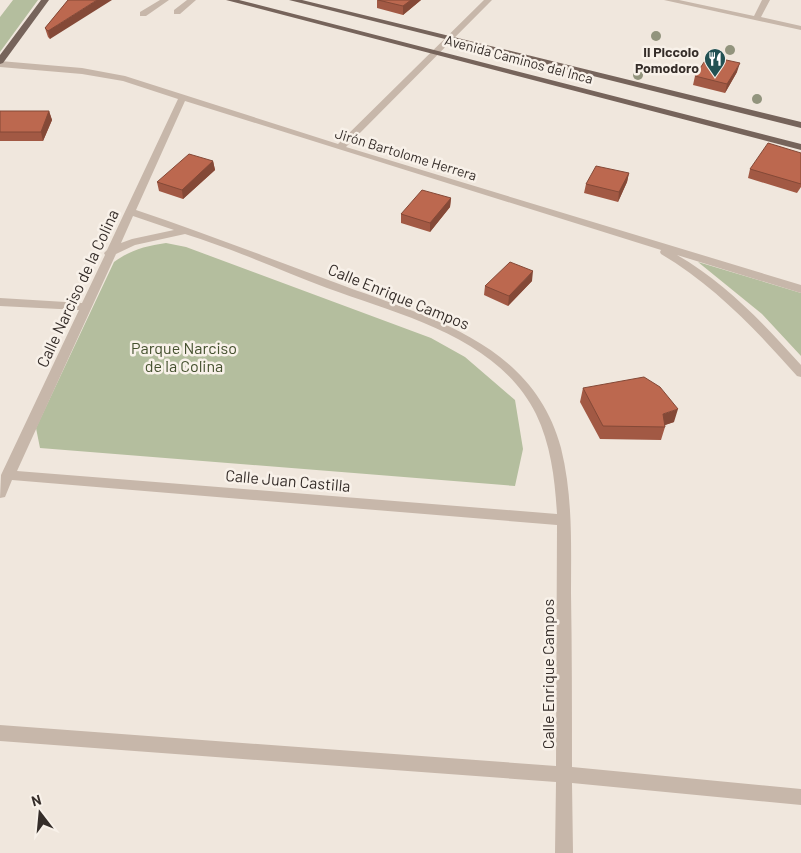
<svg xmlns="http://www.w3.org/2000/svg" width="801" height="853" font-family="Barlow,sans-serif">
<rect width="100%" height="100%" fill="#f0e7dd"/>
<!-- green -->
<path fill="#b4be9e" d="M 13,0 L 38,0 L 0,52 L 0,17 Z
M 166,243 L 186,247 L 431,338 L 465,357 L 515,400 L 523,449 L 515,486 L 40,448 L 36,428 L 114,262 C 130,250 146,246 166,243 Z
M 698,262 L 801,293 L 801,356 L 762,314 Z"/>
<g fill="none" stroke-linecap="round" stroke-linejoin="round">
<!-- minor -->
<path fill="#c7b7aa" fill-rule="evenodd" d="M 160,0 L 169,0 L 146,16 L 140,16 L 140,12 Z
M 187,0 L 196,0 L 180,14 L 174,14 L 174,10 Z
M 484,0 L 492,0 L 346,147 L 801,285 L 801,293 L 677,255 C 726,283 764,324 801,365 L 801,377 L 797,376 C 756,330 715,286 661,254 L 660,252 L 661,250 L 185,101 L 136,210 C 201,232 266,257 331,281 C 422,316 532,339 561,448 C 573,496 571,545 571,593 C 572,651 572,709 572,767 L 801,789 L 801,805 L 572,783 L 573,853 L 555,853 L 556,782 L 0,741 L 0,725 L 556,766 L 557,525 L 12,480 L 5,497 L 0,498 L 1,475 L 79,310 L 0,306 L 0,298 L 82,303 L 105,255 L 104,253 L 107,250 L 178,99 L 123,81 L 82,74 L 0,67 L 0,61 L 82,68 L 125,76 L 338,144 ZM 133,216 L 174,230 L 132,239 L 121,243 ZM 185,234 C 233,249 280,270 327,288 C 400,315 498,337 536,414 C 551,445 555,480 557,514 L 17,471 L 116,254 L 135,245 Z
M 664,0 L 679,0 L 754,16 L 762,0 L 770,0 L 761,17 L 801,26 L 801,30 Z"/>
<!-- major -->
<path fill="#76645b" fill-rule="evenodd" d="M 41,0 L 49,0 L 3,63 L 0,64 L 0,55 Z
M 226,0 L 239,0 L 801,144 L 801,150 Z
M 289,0 L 302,0 L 801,122 L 801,128 Z"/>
</g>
<!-- trees -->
<g fill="#92947d">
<circle cx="656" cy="36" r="5"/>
<circle cx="730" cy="50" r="5"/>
<circle cx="638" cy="75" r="5"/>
<circle cx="757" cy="99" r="5"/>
</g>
<!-- wall -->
<path fill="#a25944" d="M 68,0 L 50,39 L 48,37 L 45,28 Z
M 377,0 L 421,0 L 403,15 L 377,8 Z
M 737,72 L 725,93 L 693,85 L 695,76 Z
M 0,111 L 49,111 L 52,120 L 43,141 L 0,141 Z
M 801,153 L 801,187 L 797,193 L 748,178 L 750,169 Z
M 213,161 L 215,170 L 183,199 L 159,191 L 157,182 Z
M 629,173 L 627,182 L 618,202 L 584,193 L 586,184 Z
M 451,198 L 450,207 L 430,232 L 401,223 L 401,214 Z
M 532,281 L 508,306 L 484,295 L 485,286 Z
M 583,388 L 674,422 L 665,425 L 665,427 L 661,440 L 600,439 L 580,402 Z"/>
<!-- shaded-wall -->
<path fill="#844937" d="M 97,0 L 112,0 L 50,39 L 48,31 Z
M 411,0 L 421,0 L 403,15 L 403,6 Z
M 740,63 L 737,72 L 725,93 L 727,84 Z
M 49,111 L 52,120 L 43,141 L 41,132 Z
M 213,161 L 215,170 L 183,199 L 182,190 Z
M 629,173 L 627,182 L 618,202 L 619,192 Z
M 451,198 L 450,207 L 430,232 L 430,223 Z
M 533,271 L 532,281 L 508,306 L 509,296 Z
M 678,409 L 674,422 L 659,427 L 663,414 Z"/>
<!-- building -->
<path fill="#bc684f" stroke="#844937" d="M 68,0 L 97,0 L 48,31 L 45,28 Z
M 378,0 L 411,0 L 403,6 Z
M 708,56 L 740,63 L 727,84 L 695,76 Z
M 0,111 L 49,111 L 41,132 L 0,132 Z
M 768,143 L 801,153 L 801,184 L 750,169 Z
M 189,154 L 213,161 L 182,190 L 157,182 Z
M 596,166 L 629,173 L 619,192 L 586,184 Z
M 422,190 L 451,198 L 430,223 L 401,214 Z
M 510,262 L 533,271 L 509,296 L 485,286 Z
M 644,377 L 660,387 L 678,409 L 663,414 L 665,427 L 603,426 L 583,388 Z"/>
<!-- icons -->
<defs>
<g id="restaurant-pin" transform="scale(1.125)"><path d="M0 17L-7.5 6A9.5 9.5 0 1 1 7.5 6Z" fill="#225153" stroke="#f8f1e9"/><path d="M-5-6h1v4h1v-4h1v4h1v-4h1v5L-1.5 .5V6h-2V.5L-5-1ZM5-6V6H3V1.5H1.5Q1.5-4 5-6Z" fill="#fff"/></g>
</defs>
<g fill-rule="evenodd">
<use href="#restaurant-pin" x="715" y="59"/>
</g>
<g text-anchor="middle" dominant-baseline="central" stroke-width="5" stroke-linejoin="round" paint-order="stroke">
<!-- far-poi labels -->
<g font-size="14" font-weight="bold" fill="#352d29" stroke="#f8f1e9" text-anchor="end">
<text x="699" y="51">Il Piccolo<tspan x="699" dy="16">Pomodoro</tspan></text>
</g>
<!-- far-street labels -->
<g font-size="14" fill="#352d29" stroke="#f8f1e9">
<text transform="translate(519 59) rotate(15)">Avenida Caminos del Inca</text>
<text transform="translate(406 154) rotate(17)">Jirón Bartolome Herrera</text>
</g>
<!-- street labels -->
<g font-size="16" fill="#352d29" stroke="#f8f1e9">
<text transform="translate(77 288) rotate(-65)">Calle Narciso de la Colina</text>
<text transform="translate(399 296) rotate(22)">Calle Enrique Campos</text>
<text transform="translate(288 480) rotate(5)">Calle Juan Castilla</text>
<text transform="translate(547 674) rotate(-90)">Calle Enrique Campos</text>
</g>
<!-- park labels -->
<g font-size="16" fill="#45512f" stroke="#f8f1e9">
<text x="184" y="347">Parque Narciso<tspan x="184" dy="18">de la Colina</tspan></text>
</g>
</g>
<!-- north arrow -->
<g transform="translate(40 813) rotate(344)" stroke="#f8f1e9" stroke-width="4" paint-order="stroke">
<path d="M0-4L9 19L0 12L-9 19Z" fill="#352d29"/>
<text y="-8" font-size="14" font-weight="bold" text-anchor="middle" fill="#352d29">N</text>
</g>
</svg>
